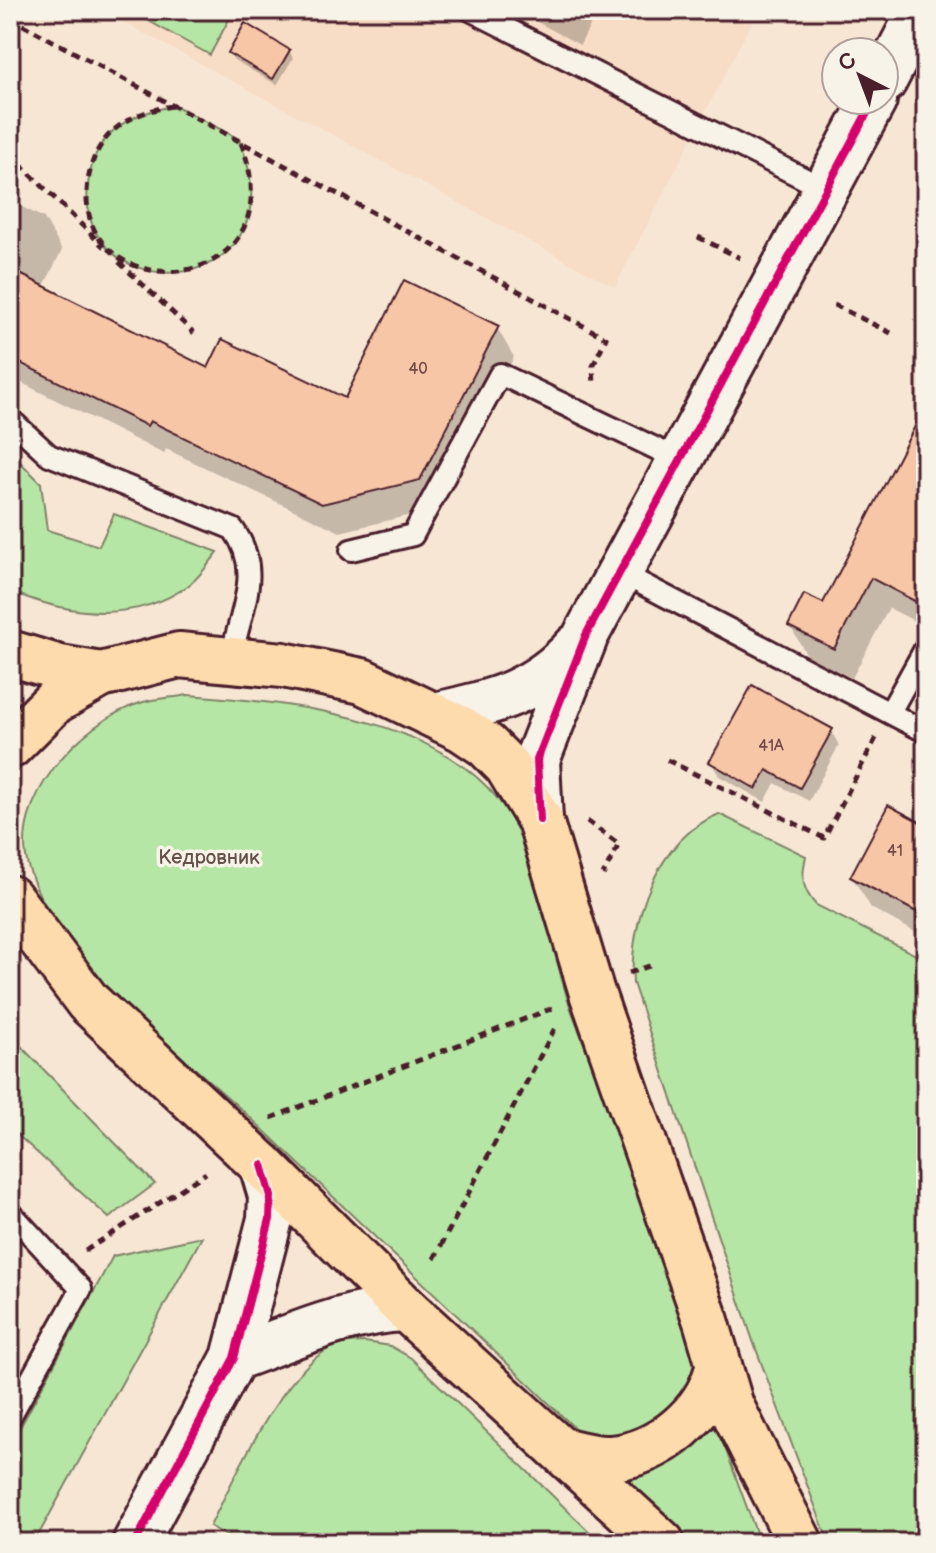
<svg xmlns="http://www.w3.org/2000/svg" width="936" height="1553" font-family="'Balsamiq Sans',sans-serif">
<rect width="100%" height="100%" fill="#f7e6d4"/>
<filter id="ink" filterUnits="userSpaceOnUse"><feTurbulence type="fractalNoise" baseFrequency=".0125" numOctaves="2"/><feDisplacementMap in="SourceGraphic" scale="16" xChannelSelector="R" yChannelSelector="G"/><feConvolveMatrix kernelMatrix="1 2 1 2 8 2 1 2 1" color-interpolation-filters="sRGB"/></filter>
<g filter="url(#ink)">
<!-- built -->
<path fill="#f7dcc6" d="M 101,10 L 758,10 L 615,287 Z"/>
<!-- green -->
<path fill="#b6e6a5" stroke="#808268" stroke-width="2" d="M 129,10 L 234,10 L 210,55 Z
M 176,106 L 239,139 C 309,311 50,314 92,165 C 103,126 139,111 176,106 Z
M 10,452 L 41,483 L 47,530 L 99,546 L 114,514 L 218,552 C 209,563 200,577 189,585 C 136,623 72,616 15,593 L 10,589 Z
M 188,695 C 296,703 462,718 517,829 C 545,885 550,950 571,1009 C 613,1123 659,1236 696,1351 C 689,1410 644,1448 584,1437 C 474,1333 366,1227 256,1123 C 181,1052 61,968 29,869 C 7,802 80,722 140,703 C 155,698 173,698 188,695 Z
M 719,814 L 806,856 C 801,878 802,889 816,905 L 926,960 L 926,1543 L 829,1543 L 753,1341 L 633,983 C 629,921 657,839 719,814 Z
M 10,1035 L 155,1184 L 109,1218 L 10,1128 Z
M 202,1237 L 34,1543 L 10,1543 L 10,1446 L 113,1256 Z
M 365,1342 L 390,1346 L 411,1358 L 601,1543 L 239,1543 L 210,1526 C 234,1479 287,1359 340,1344 C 348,1342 357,1343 365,1342 Z
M 717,1426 L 760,1543 L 683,1543 L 617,1482 L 653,1471 Z"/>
<!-- shadow -->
<path fill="#0003" d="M 515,10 L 598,10 L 580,45 Z
M 289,51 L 293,58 L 277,85 L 234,60 L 230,53 Z
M 10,201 L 44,218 L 62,250 L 43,288 L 209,371 L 346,401 L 497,328 L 514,357 L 436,509 L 340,532 L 166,449 L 164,454 L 10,377 Z
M 926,409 L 926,627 L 889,608 L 852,678 L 808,657 L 790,626 L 823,606 Z
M 831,731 L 839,745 L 809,801 L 775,783 L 765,802 L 719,776 L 711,762 Z
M 926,827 L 926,938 L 871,908 L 852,877 Z
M 10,1316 L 24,1328 L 10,1355 Z"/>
<!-- building -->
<path fill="#f6c6a6" stroke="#4a1f2b" stroke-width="2" d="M 245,23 L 290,50 L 273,79 L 228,53 Z
M 10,269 L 208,368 L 222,339 L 345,398 L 404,280 L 499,326 L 420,480 L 322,504 L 150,421 L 147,426 L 10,358 Z
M 926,405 L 926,607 L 871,578 L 834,649 L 788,626 L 804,594 L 823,603 Z
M 752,685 L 833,729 L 800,788 L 767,770 L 756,789 L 709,762 Z
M 888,805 L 926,825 L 926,917 L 850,877 Z"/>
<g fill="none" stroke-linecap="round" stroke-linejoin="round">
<!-- lane casing -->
<g stroke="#4a1f2b" stroke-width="26">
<path id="lane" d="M 470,10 L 827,190
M 10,419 L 49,455 L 233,529 C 265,572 239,611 231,660
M 351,550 L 413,535 L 500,374 L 682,461
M 621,573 L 926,732
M 890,712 L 926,647
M 10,1212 L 81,1289 L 10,1417"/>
</g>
<!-- secondary casing -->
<g stroke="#4a1f2b" stroke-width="50">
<path id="secondary" d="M 884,81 L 921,10
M 435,715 C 493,702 535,693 577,646
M 540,820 L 537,760 L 586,635 L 874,100
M 234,1358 C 290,1338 347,1311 406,1309
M 135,1543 L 234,1358 L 270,1219 L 271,1196 L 262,1165"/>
</g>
<!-- primary casing -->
<g stroke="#4a1f2b" stroke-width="50">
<path id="primary" d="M 10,653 L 60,668 L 101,675
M 10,746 L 55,701 L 101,675 L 179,655 L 283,665 L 362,681 L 462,729 L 486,745 L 507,766 L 540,820 L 592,993 L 706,1321 L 731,1406 L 800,1543
M 10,898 L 88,1002 L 262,1165 L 406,1309 L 662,1543
M 562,1450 C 579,1454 594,1459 611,1458 C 660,1454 708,1413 718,1367"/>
</g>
<!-- path -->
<path stroke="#4a1f2b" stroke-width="5" stroke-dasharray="8 6" stroke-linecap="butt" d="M 10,18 L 606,338 L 593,366 L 594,385
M 173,106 C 136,111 102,128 91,167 C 52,313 307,308 240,140
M 10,154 L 104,247
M 698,237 L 740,258
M 119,262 L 194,333
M 834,305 L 891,333
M 667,760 L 824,838 L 876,738
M 587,821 L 619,844 L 603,875
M 629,973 L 655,964
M 271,1118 L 553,1008
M 85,1251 L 206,1173
M 434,1259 L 557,1024"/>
<!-- lane -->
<use href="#lane" stroke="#f7f3e8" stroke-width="20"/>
<!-- secondary -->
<use href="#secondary" stroke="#f7f3e8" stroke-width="44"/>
<!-- primary -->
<use href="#primary" stroke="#fedbac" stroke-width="44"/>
<!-- cycleway casing -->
<g stroke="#f7f3e8" stroke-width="13">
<path id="cycleway" d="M 540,820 L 537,760 L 586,635 L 874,100
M 135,1543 L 234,1358 L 270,1219 L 271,1196 L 262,1165"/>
</g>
<!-- cycleway -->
<use href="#cycleway" stroke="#d6006c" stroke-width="8"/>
</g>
</g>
<g text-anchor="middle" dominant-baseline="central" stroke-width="7" stroke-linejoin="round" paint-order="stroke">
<!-- number labels -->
<g font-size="16" fill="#75494a">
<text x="418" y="369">40</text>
<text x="771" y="746">41А</text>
<text x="895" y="851">41</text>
</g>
<!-- park labels -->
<g font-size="20" fill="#65514a" stroke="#f7f3e8">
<text x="209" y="858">Кедровник</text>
</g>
</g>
<!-- margin -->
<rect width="936" height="1553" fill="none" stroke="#f7f3e8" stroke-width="40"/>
<rect x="20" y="20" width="896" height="1513" fill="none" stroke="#4a1f2b" stroke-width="3" filter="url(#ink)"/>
<!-- north arrow -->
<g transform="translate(860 76) rotate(318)"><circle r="38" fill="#f7f3e8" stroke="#b29e9c" stroke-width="2"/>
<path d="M0-6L14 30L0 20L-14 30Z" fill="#4a1f2b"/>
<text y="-12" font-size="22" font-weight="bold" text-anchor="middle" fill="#4a1f2b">С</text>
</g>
</svg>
